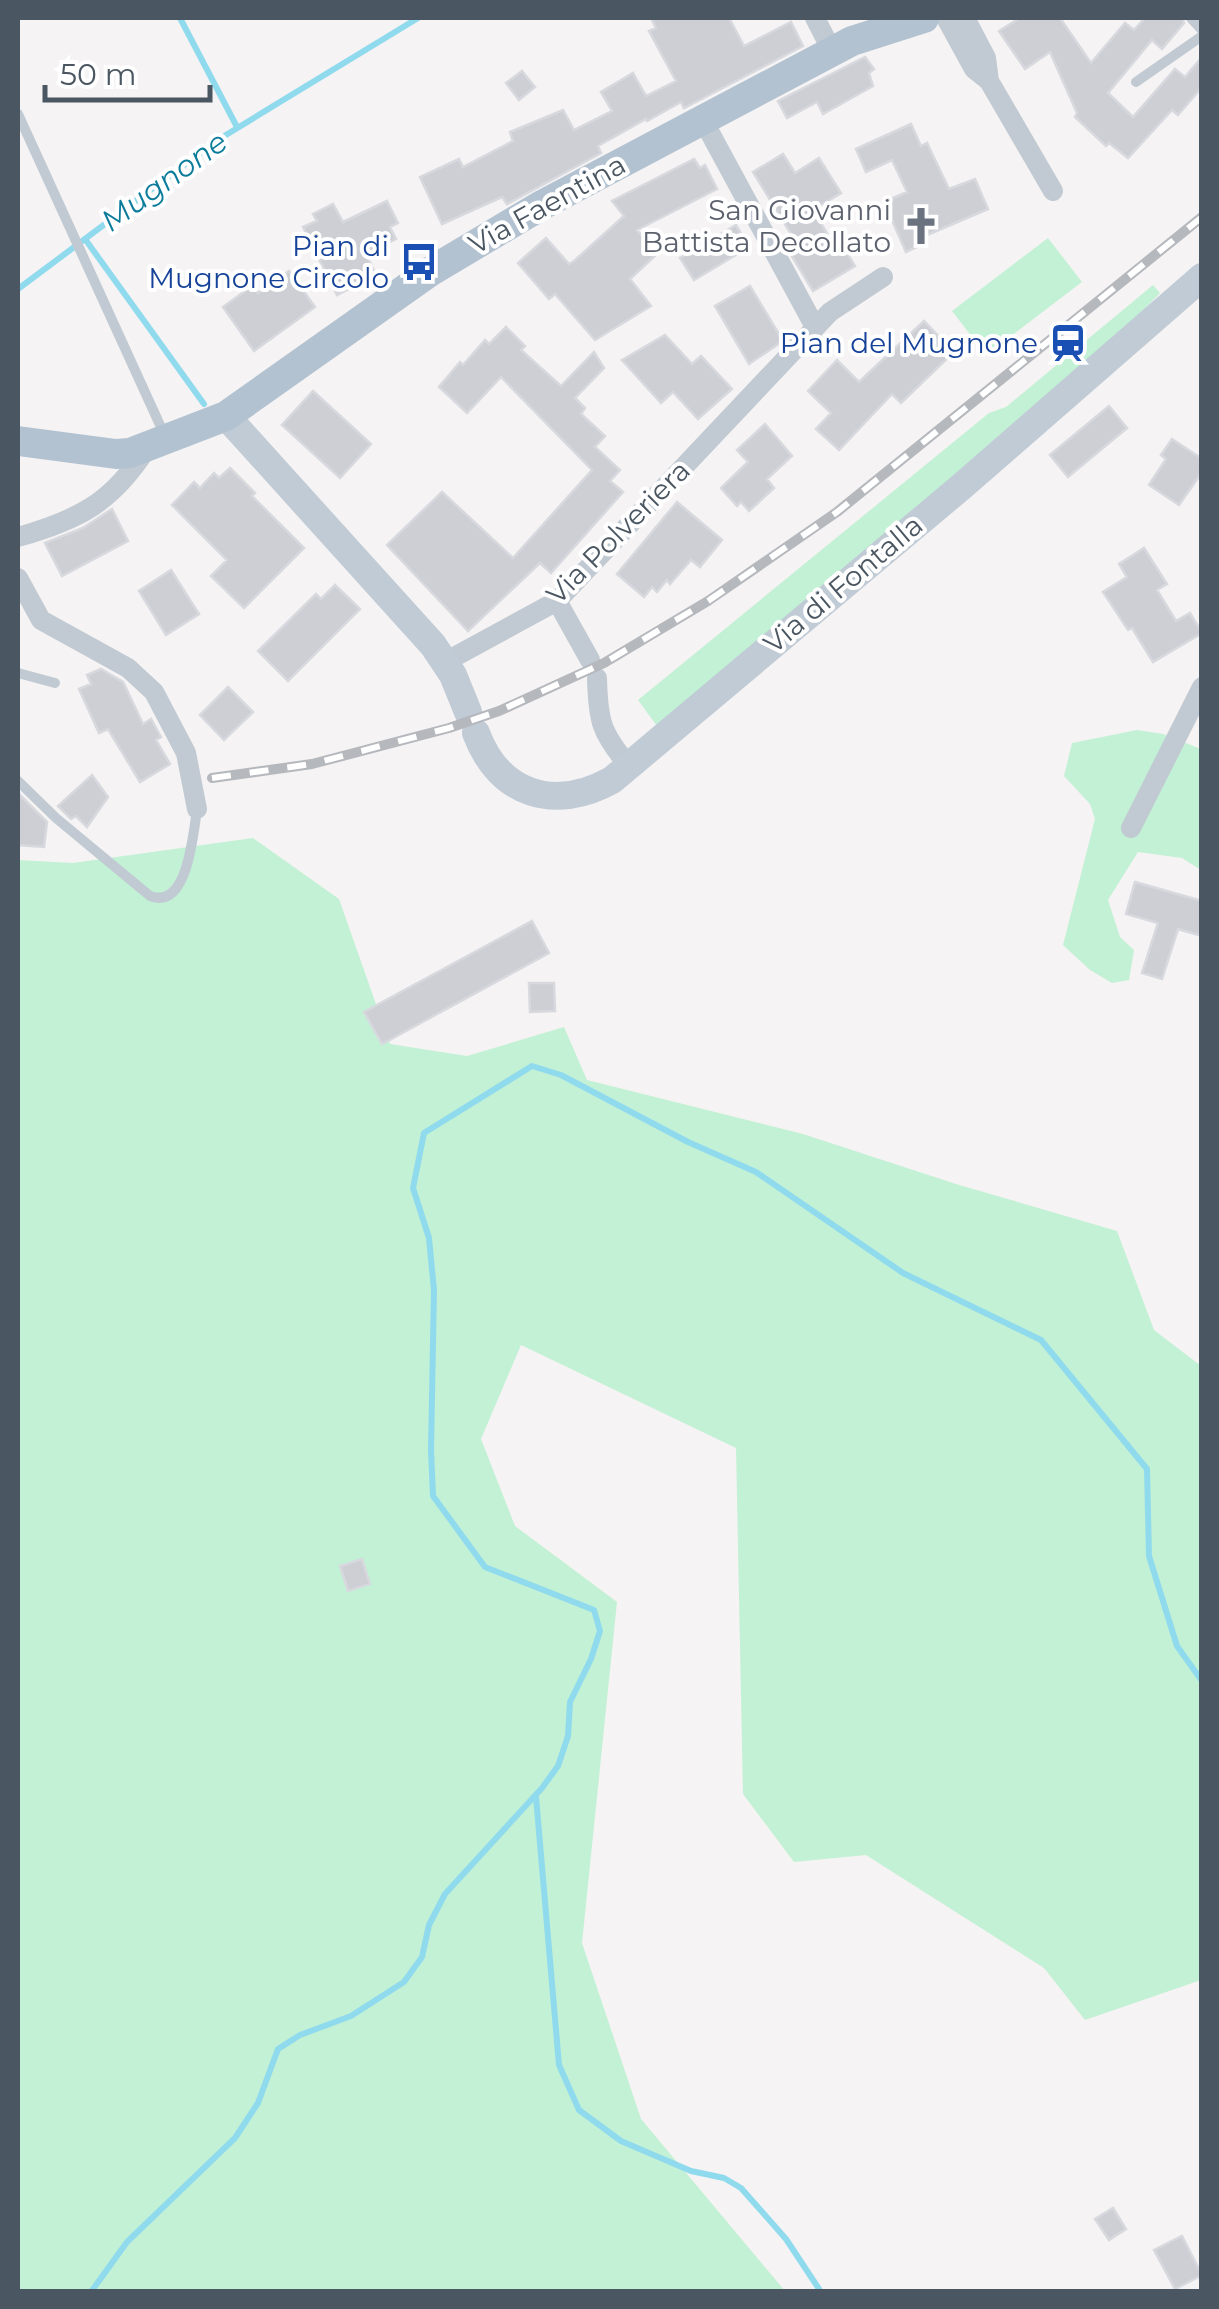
<svg xmlns="http://www.w3.org/2000/svg" width="1219" height="2309" font-family="Montserrat,sans-serif">
<rect width="100%" height="100%" fill="#f5f3f3"/>
<!-- green -->
<path fill="#c3f1d5" d="M 1048,238 L 1082,282 L 986,355 L 952,311 Z
M 1153,285 L 1160,293 L 1131,323 L 1130,331 L 657,726 L 638,700 L 989,413 L 1006,407 Z
M 1137,730 L 1163,734 L 1201,749 L 1201,870 L 1182,858 L 1138,852 L 1108,900 L 1120,937 L 1134,950 L 1129,980 L 1112,983 L 1090,970 L 1063,945 L 1095,819 L 1090,804 L 1064,776 L 1072,743 Z
M 253,838 L 339,899 L 390,1044 L 467,1056 L 564,1027 L 587,1080 L 803,1134 L 956,1184 L 1117,1231 L 1154,1330 L 1201,1366 L 1201,1980 L 1085,2020 L 1044,1968 L 866,1855 L 794,1862 L 743,1794 L 736,1448 L 521,1345 L 481,1439 L 515,1526 L 617,1602 L 582,1943 L 641,2119 L 785,2291 L 18,2291 L 18,860 L 73,863 Z"/>
<g fill="none" stroke-linecap="round" stroke-linejoin="round">
<!-- stream -->
<path stroke="#90daee" stroke-width="6" d="M 180,18 L 237,127
M 85,239 L 204,404
M 18,289 L 216,141 L 418,18
M 536,1797 L 559,2065 L 579,2110 L 621,2141 L 691,2171 L 724,2178 L 741,2188 L 786,2239 L 821,2292
M 91,2292 L 127,2242 L 235,2138 L 258,2103 L 278,2049 L 300,2035 L 351,2016 L 404,1982 L 422,1957 L 429,1925 L 445,1894 L 542,1788 L 558,1766 L 568,1736 L 570,1702 L 591,1659 L 600,1631 L 594,1610 L 485,1567 L 433,1496 L 431,1450 L 434,1290 L 429,1238 L 413,1188 L 424,1133 L 532,1066 L 561,1075 L 688,1142 L 756,1172 L 903,1273 L 1041,1340 L 1147,1469 L 1149,1556 L 1177,1646 L 1202,1681"/>
</g>
<!-- building -->
<path fill="#cdcfd5" stroke="#d7d9de" stroke-width="2.5" d="M 651,18 L 729,18 L 744,46 L 791,22 L 803,46 L 684,108 L 681,102 L 647,121 L 646,119 L 598,146 L 601,153 L 507,204 L 502,197 L 442,224 L 420,177 L 459,159 L 463,167 L 513,141 L 510,132 L 563,110 L 574,130 L 612,111 L 601,92 L 633,73 L 646,96 L 676,81 L 649,31 L 656,28 Z
M 1020,18 L 1060,18 L 1091,63 L 1125,23 L 1134,30 L 1145,18 L 1182,18 L 1184,23 L 1162,49 L 1152,40 L 1108,93 L 1133,117 L 1175,69 L 1185,77 L 1202,57 L 1202,87 L 1178,115 L 1172,110 L 1128,158 L 1109,143 L 1106,146 L 1075,117 L 1077,113 L 1050,52 L 1025,69 L 999,31 Z
M 865,57 L 874,69 L 869,73 L 873,86 L 823,114 L 817,102 L 787,118 L 778,101 Z
M 522,71 L 535,87 L 519,100 L 506,83 Z
M 911,124 L 921,146 L 927,143 L 949,189 L 975,179 L 988,209 L 920,238 L 923,244 L 906,252 L 884,202 L 907,192 L 892,160 L 866,172 L 856,149 Z
M 783,154 L 795,173 L 819,158 L 841,193 L 813,210 L 838,252 L 844,248 L 855,266 L 813,291 L 790,253 L 799,247 L 753,172 Z
M 694,159 L 700,168 L 705,165 L 717,189 L 637,230 L 658,253 L 630,279 L 651,306 L 595,340 L 555,294 L 549,299 L 518,263 L 546,238 L 569,264 L 574,261 L 624,216 L 612,201 Z
M 387,201 L 398,223 L 390,227 L 396,239 L 366,254 L 376,275 L 337,295 L 303,227 L 317,221 L 313,214 L 333,204 L 343,222 Z
M 736,225 L 749,247 L 694,280 L 680,258 Z
M 289,271 L 315,307 L 254,351 L 223,307 L 252,286 L 258,293 Z
M 750,286 L 783,341 L 749,364 L 715,306 Z
M 924,321 L 954,352 L 901,403 L 892,394 L 839,450 L 816,429 L 831,413 L 808,391 L 837,360 L 859,382 Z
M 506,327 L 525,346 L 521,350 L 561,386 L 594,352 L 604,368 L 575,398 L 585,408 L 581,414 L 605,436 L 595,447 L 620,470 L 610,481 L 623,492 L 551,573 L 540,563 L 468,631 L 387,545 L 442,492 L 513,558 L 592,470 L 501,377 L 467,413 L 439,387 L 460,362 L 463,365 L 485,340 L 489,344 Z
M 665,335 L 692,364 L 701,356 L 732,389 L 698,419 L 673,392 L 661,403 L 622,360 Z
M 313,391 L 371,444 L 340,478 L 282,425 Z
M 1109,406 L 1127,428 L 1068,477 L 1050,455 Z
M 765,424 L 792,456 L 767,479 L 774,488 L 749,511 L 741,502 L 737,506 L 721,488 L 748,462 L 737,450 Z
M 1172,439 L 1202,459 L 1202,472 L 1179,505 L 1149,485 L 1166,459 L 1161,455 Z
M 230,468 L 255,493 L 252,496 L 304,548 L 244,608 L 211,576 L 227,560 L 172,505 L 194,482 L 200,488 L 214,473 L 219,478 Z
M 677,502 L 722,540 L 700,567 L 691,560 L 670,584 L 667,580 L 657,592 L 652,587 L 644,597 L 617,574 Z
M 112,509 L 128,541 L 62,576 L 45,543 L 83,528 Z
M 1144,548 L 1167,584 L 1157,590 L 1176,621 L 1190,613 L 1202,633 L 1153,662 L 1132,628 L 1128,630 L 1103,592 L 1127,577 L 1119,564 Z
M 171,570 L 199,614 L 166,635 L 139,591 Z
M 335,585 L 360,609 L 288,681 L 258,651 L 316,594 L 321,599 Z
M 101,669 L 123,682 L 143,724 L 151,719 L 161,737 L 156,740 L 170,764 L 140,782 L 108,729 L 99,733 L 79,689 L 91,684 L 87,675 Z
M 228,687 L 253,712 L 224,740 L 200,715 Z
M 92,775 L 108,797 L 87,827 L 76,816 L 71,819 L 58,806 Z
M 18,793 L 47,822 L 44,847 L 18,845 Z
M 1135,882 L 1202,901 L 1202,936 L 1178,929 L 1162,979 L 1142,973 L 1158,923 L 1126,914 Z
M 532,921 L 549,953 L 382,1044 L 364,1012 Z
M 529,983 L 554,983 L 555,1011 L 530,1012 Z
M 362,1559 L 370,1584 L 348,1591 L 340,1566 Z
M 1113,2208 L 1126,2229 L 1109,2240 L 1095,2219 Z
M 1182,2236 L 1202,2275 L 1175,2289 L 1154,2250 Z"/>
<g fill="none" stroke-linecap="round" stroke-linejoin="round">
<!-- lane -->
<path stroke="#c1cad2" stroke-width="10" d="M 1191,18 L 1202,30
M 1136,82 L 1202,36
M 18,114 L 165,436
M 18,673 L 55,683
M 18,781 L 56,818 L 150,896 C 188,911 193,833 197,810"/>
<!-- street -->
<path stroke="#c1cad2" stroke-width="20" d="M 815,18 L 832,51
M 946,18 L 974,69 L 989,81 L 1053,191
M 965,18 L 986,58 L 989,81
M 703,120 L 815,327
M 18,537 C 78,520 112,503 147,448
M 18,578 L 41,620 L 128,668 L 154,692 L 186,753 L 197,809
M 557,601 L 590,660
M 445,662 L 557,601 L 830,312 L 883,277
M 597,678 C 598,721 601,733 629,766
M 1131,828 L 1202,687"/>
<!-- secondary -->
<path stroke="#c1cbd6" stroke-width="28" d="M 226,416 L 433,645 L 453,675 L 468,712
M 476,733 C 499,795 555,812 612,780 L 961,487 L 1202,277"/>
<!-- primary -->
<path stroke="#b3c2d1" stroke-width="30" d="M 18,441 L 116,454 L 130,453 L 226,416 L 431,271 L 542,205 L 852,41 L 924,18"/>
<!-- rail casing -->
<g stroke="#b5b8bd" stroke-width="10">
<path id="rail" d="M 212,778 L 312,764 L 449,728 L 499,711 L 604,663 L 708,601 L 837,512 L 1202,217"/>
</g>
<!-- rail -->
<use href="#rail" stroke="#fff" stroke-width="6" stroke-dasharray="19" stroke-linecap="butt"/>
</g>
<!-- icons -->
<defs>
<g id="church-bare" transform="scale(3)"><path d="M-1.2-6h2.4v3.5h3.3v2.4h-3.3V6h-2.4V-.1h-3.3v-2.4h3.3Z" fill="#6b7280" stroke="#fff" stroke-width="2.5" paint-order="stroke"/></g>
<g id="bus-bare" transform="scale(3)"><path d="M-5-6H5V4H4V6H2V4H-2V6H-4V4H-5ZM-3.5-4V0h7V-4ZM-3.5 1.2v1.5H-2V1.2ZM2 1.2v1.5H3.5V1.2Z" fill="#1a4fb4" stroke="#fff" stroke-width="2.5" paint-order="stroke"/></g>
<g id="station-bare" transform="scale(3)"><path d="M-3-6H3Q5-6 5-4V2Q5 4 3 4L4.5 6H3L1.5 4h-3L-3 6H-4.5L-3 4Q-5 4-5 2V-4Q-5-6-3-6ZM-3.5-4v3h7v-3ZM-3.5 1v1.5H-2V1ZM2 1v1.5H3.5V1Z" fill="#1a4fb4" stroke="#fff" stroke-width="2.5" paint-order="stroke"/></g>
</defs>
<g fill-rule="evenodd">
<use href="#church-bare" x="921" y="226"/>
<use href="#bus-bare" x="419" y="262"/>
<use href="#station-bare" x="1068" y="343"/>
</g>
<g text-anchor="middle" dominant-baseline="central" stroke-width="8" stroke-linejoin="round" paint-order="stroke">
<!-- street labels -->
<g font-size="28" fill="#4a5661" stroke="#fff">
<text transform="translate(547 204) rotate(-29)">Via Faentina</text>
<text transform="translate(618 532) rotate(-45)">Via Polveriera</text>
<text transform="translate(843 584) rotate(-40)">Via di Fontalla</text>
</g>
<!-- worship labels -->
<g font-size="28" fill="#5b616d" stroke="#fff" text-anchor="end">
<text x="891" y="210">San Giovanni<tspan x="891" dy="32">Battista Decollato</tspan></text>
</g>
<!-- transit labels -->
<g font-size="28" fill="#164399" stroke="#fff" text-anchor="end">
<text x="389" y="246">Pian di<tspan x="389" dy="32">Mugnone Circolo</tspan></text>
<text x="1038" y="343">Pian del Mugnone</text>
</g>
<!-- water labels -->
<g font-size="30" font-style="italic" fill="#0c7c9b" stroke="#fff">
<text transform="translate(164 181) rotate(-36)">Mugnone</text>
</g>
</g>
<!-- border -->
<rect width="1219" height="2309" fill="none" stroke="#4a5661" stroke-width="40"/>
<!-- scale -->
<path d="M45 85v15h165v-15" fill="none" stroke="#4a5661" stroke-width="5"/>
<text x="60" y="85" font-size="30" fill="#4a5661" stroke="#ffffff" stroke-width="8" paint-order="stroke">50 m</text>
</svg>
